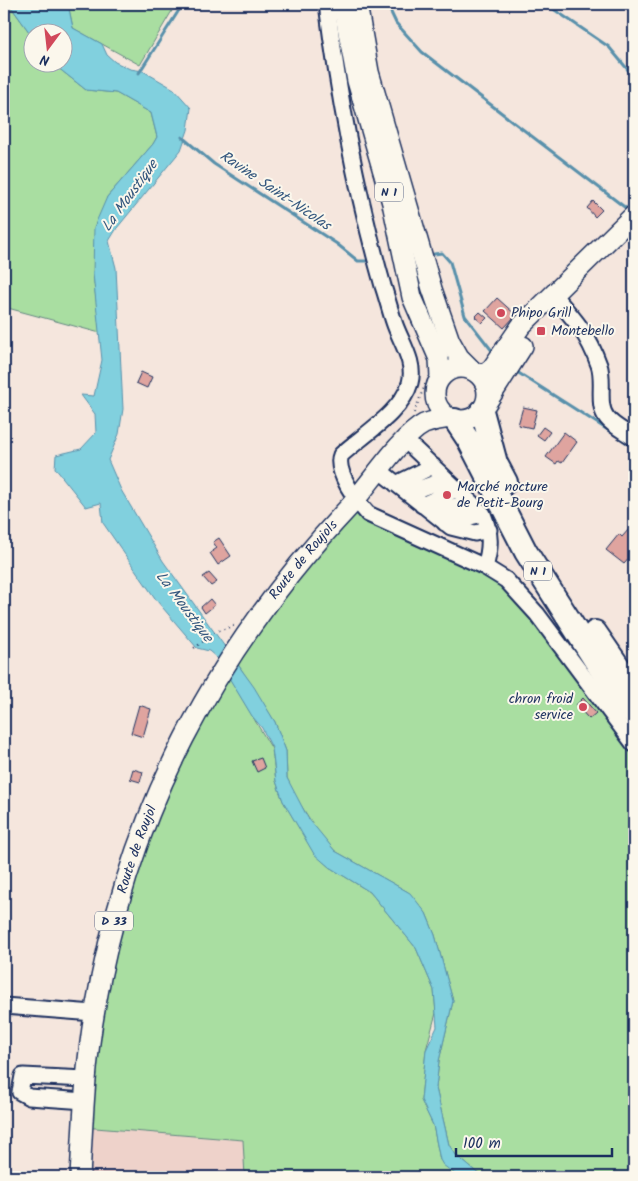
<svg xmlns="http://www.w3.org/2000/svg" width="638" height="1181" font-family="Kalam,sans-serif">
<rect width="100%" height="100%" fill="#f5e6dd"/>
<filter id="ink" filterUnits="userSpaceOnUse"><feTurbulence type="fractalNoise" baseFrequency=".02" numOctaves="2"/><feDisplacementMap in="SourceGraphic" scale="10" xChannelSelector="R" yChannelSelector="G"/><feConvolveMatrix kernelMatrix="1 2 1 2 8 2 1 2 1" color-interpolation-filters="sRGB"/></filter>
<g filter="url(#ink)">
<!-- built -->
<path fill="#eed2ca" d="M 83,1127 L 244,1140 L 245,1177 L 80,1177 Z"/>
<!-- green -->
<path fill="#a9dea1" stroke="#628680" d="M 4,4 L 9,4 L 32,36 L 32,62 L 52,63 L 86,90 L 116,93 L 151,113 L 157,137 L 153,144 L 107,197 L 93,274 L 100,333 L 4,307 Z
M 68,4 L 176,4 L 140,65 L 73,28 Z
M 355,500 L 506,580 L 634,744 L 634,1177 L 482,1177 L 456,1155 L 449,1145 L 436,1088 L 439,1061 L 453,1001 L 435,935 L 426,913 L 408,892 L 335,851 L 316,829 L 295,796 L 287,778 L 286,751 L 275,722 L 234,658 Z
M 226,672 L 272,749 L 276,781 L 283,801 L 314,853 L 329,867 L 370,892 L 416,948 L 434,990 L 436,1013 L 426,1050 L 421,1100 L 433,1125 L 440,1160 L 459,1177 L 245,1177 L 243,1140 L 83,1127 L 122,888 Z"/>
<!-- water -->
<path fill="#81d0de" stroke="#5890ab" d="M 9,4 L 68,4 L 73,28 L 102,44 L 107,55 L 115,62 L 130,69 L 143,71 L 174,89 L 191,108 L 188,130 L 181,150 L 117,228 L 109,241 L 116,268 L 123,409 L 119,434 L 108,460 L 121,490 L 163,561 L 254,687 L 275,722 L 286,751 L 287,778 L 308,818 L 335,851 L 410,893 L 426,913 L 435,935 L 453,1001 L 439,1061 L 436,1088 L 449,1145 L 456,1155 L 482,1177 L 459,1177 L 443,1165 L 440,1160 L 433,1125 L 421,1100 L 426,1050 L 437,1027 L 434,990 L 416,948 L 370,892 L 329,867 L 314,854 L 283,801 L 276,781 L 272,748 L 262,728 L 252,716 L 217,658 L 209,651 L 197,648 L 157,601 L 103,523 L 101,503 L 86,507 L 55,468 L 56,455 L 81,449 L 96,433 L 95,414 L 81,395 L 94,396 L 102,360 L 93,274 L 94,227 L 107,197 L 153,144 L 157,137 L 151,113 L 116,93 L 86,90 L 52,63 L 62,62 L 62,32 L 32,32 L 32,36 Z"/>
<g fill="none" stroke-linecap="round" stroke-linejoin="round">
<!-- stream -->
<path stroke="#5890ab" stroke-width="3" d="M 297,4 L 313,6 L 318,4
M 387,4 L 396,23 L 422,52 L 627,209
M 546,4 L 609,47 L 634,77
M 139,73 L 181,7 L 188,4
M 182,137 L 214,164 L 337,244 L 358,261 L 366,261
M 434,254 L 442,253 L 450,262 L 465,316 L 493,352
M 517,372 L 611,432
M 619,437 L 634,448"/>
</g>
<!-- building -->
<path fill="#dfa49f" stroke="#1b2f5e" d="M 593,201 L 602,210 L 595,217 L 587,208 Z
M 497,298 L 516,315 L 504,328 L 485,311 Z
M 480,312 L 487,318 L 482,323 L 475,317 Z
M 141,372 L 152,377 L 147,388 L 136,383 Z
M 523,407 L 537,410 L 532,428 L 518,425 Z
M 543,427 L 550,432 L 544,440 L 537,435 Z
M 564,432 L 577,442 L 562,463 L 558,461 L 556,464 L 546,457 Z
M 629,529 L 634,533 L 634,557 L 632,555 L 624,564 L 606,550 L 619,534 L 622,537 Z
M 219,538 L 231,556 L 218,565 L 210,553 L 217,548 L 213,542 Z
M 209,573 L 217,582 L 211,586 L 203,577 Z
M 210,599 L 215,605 L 205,613 L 201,607 Z
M 583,698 L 596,713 L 589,719 L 576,705 Z
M 139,705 L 151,709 L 143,737 L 131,733 Z
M 261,758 L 265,768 L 257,772 L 252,761 Z
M 133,769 L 143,772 L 140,782 L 130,779 Z"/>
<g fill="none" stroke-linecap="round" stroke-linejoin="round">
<!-- minor casing -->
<g stroke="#1b2f5e" stroke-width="19">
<path id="minor" d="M 327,4 C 339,99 357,194 383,286 C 387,298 390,310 394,322 C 400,341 416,362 410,383 C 402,412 363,435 341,455 C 334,471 358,503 368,514 L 485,567 L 506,580 L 537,614 L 634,744
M 554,296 C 575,320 588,334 599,365 C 605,381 596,405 607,418 C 613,426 626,432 634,438
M 405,440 L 483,514 C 491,534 491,547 485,567
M 380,471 L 451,527 L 475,533 L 489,530
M 396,484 L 433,466
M 408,493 L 446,479
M 422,505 L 457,489
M 433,513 L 470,502
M 445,523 L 483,514
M 4,1006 L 94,1013
M 85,1101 L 29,1097 L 20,1092 L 23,1076 L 86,1079"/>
</g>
<!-- major casing -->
<g stroke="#1b2f5e" stroke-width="22">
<g id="major">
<path d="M 343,4 L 357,81 L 392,203 L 412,297 L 439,359 L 440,377"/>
<path d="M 357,4 L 369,72 L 432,289 L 450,341 L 459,357 L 472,370"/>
<circle cx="461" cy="394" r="26"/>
<path d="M 479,374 L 486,373 L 492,368 L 521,326 L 634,215"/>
<path d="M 486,404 L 523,346"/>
<path id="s1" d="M 80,1177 C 83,1122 85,1065 95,1010 C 128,813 214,651 350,506 C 369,485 401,436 424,424 C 432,421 441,419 450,418"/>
</g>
</g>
<!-- highway casing -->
<g stroke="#1b2f5e" stroke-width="26">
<path id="highway" d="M 482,411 L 496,463 L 506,482
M 455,420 L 469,441 L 526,552 L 607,679 L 634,714
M 595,632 L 634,689"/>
</g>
<!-- path -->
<path stroke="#1b2f5e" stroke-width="2" stroke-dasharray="1 4" stroke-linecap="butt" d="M 414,413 L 426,382
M 194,648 L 218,631 L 236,625"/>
<!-- minor -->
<use href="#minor" stroke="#fbf7ec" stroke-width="15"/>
<!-- major -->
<use href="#major" stroke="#fbf7ec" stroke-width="19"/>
<!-- highway -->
<use href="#highway" stroke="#fbf7ec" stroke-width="22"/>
</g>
</g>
<!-- markers -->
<g fill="#d1495b" stroke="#fbf7ec" stroke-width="2">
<circle cx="501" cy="313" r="5"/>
<rect x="536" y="326" width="10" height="10" rx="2.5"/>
<circle cx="447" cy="495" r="5"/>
<circle cx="583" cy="707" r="5"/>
</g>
<g text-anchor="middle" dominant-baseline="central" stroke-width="4" stroke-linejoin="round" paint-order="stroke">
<!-- shield labels -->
<g fill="#fbf7ec" stroke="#5e6b89" stroke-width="1">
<rect x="375" y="182.5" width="28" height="19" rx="4"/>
<rect x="524" y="561.5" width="28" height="19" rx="4"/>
<rect x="95" y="911.5" width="38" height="19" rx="4"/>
</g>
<g font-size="12" font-weight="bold" fill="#1b2f5e">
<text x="389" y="192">N 1</text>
<text x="538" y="571">N 1</text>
<text x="114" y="921">D 33</text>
</g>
<!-- poi labels -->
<g font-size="14" fill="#1b2f5e" stroke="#fbf7ec" text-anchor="start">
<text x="511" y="313">Phipo Grill</text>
<text x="551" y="331">Montebello</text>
<text x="457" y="487">Marché nocture<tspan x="457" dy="16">de Petit-Bourg</tspan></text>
<text x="573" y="699" text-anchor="end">chron froid<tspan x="573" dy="16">service</tspan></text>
</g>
<!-- street labels -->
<g font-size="14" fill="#1b2f5e" stroke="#fbf7ec">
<text stroke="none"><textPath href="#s1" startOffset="670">Route de Roujols</textPath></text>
<text stroke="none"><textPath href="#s1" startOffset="334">Route de Roujol</textPath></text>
</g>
<!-- water labels -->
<g font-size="15" font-style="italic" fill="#34577e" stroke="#fbf7ec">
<text transform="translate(275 191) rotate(34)">Ravine Saint-Nicolas</text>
<text transform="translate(130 196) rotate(-54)">La Moustique</text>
<text transform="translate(184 607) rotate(53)">La Moustique</text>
</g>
</g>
<!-- margin -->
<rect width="638" height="1181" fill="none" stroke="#fbf7ec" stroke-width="20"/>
<rect x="10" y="10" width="618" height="1161" fill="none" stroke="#1b2f5e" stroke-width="2" filter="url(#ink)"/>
<!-- north arrow -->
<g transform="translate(48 48) rotate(195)"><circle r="24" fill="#fbf7ec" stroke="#a1a7b3"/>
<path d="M0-4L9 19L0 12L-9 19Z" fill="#d1495b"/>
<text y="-8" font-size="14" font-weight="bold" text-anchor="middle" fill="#1b2f5e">N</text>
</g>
<!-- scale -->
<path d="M456 1148v8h156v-8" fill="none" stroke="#1b2f5e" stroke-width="2.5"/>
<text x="463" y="1148" font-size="15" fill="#1b2f5e" stroke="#fbf7ec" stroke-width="4" paint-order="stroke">100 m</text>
</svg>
